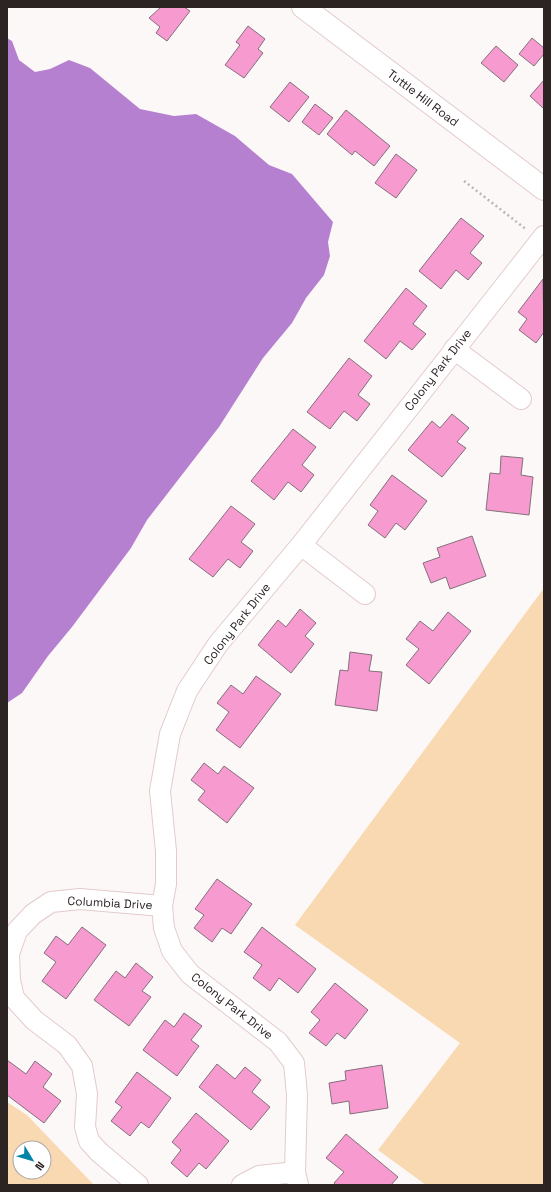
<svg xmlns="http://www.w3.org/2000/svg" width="551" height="1192" font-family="'Space Grotesk',sans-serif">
<rect width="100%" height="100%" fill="#fdf8f8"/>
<!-- green -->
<path fill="#f9d9b1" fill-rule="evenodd" d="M 544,588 L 544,1185 L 426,1185 L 378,1150 L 460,1043 L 295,925 Z
M 7,1102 L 27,1115 L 94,1185 L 7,1185 ZM 20,1148 L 44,1148 L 44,1172 L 20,1172 Z"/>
<!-- water -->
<path fill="#b680d0" d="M 7,38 L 12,41 L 19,60 L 35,72 L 50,69 L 69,60 L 90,68 L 140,109 L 174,116 L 196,114 L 235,136 L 269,165 L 292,174 L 333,222 L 328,242 L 330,256 L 324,275 L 306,298 L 292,323 L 263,358 L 219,427 L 147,520 L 131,548 L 72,627 L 48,656 L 22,693 L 7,703 Z"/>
<!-- building -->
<path fill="#f69ad0" stroke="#83707a" d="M 161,7 L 184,7 L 190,11 L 167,41 L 156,33 L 160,27 L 149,18 Z
M 248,26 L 265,39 L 258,49 L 263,53 L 244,78 L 225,65 L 240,45 L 236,42 Z
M 532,38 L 544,48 L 544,54 L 534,66 L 519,54 Z
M 496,46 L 518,65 L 504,82 L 481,63 Z
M 544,80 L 544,109 L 530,96 Z
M 290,82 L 309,97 L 289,122 L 270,107 Z
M 315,104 L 333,118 L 319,135 L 302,122 Z
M 346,110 L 390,146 L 374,166 L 355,151 L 352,155 L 327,134 Z
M 396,154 L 417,170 L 396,198 L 375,183 Z
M 461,218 L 484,236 L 470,253 L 482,263 L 468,280 L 456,270 L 441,289 L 419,271 Z
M 543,279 L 544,332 L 536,343 L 519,330 L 527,319 L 518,312 Z
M 406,288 L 427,306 L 413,324 L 426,334 L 412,350 L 400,341 L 386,359 L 364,341 Z
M 349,358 L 372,376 L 358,395 L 370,404 L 357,421 L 344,411 L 330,429 L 307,412 Z
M 452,414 L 469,428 L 457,442 L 466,448 L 442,477 L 408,450 L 432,421 L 440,428 Z
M 293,429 L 316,447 L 302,465 L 314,475 L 301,492 L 288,482 L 274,500 L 251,481 Z
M 501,456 L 523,458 L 521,475 L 533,477 L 529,515 L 486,510 L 490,473 L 500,474 Z
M 392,475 L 427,501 L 405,530 L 396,523 L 385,538 L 368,525 L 378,511 L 370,505 Z
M 231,506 L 255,524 L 241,542 L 253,551 L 240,568 L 228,559 L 213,577 L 189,559 Z
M 472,536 L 486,576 L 450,589 L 446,577 L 431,583 L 423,563 L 440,557 L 437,548 Z
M 300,609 L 316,623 L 305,636 L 314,644 L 291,673 L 258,645 L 278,620 L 286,627 Z
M 448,612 L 471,631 L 429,684 L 406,665 L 419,649 L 406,639 L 420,621 L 433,631 Z
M 350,652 L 372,655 L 369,671 L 382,672 L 377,711 L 335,705 L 340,670 L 348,671 Z
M 256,676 L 281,694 L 240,748 L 216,730 L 229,712 L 217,703 L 231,685 L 243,694 Z
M 204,763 L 218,774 L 224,766 L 254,788 L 227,823 L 198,800 L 205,791 L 191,780 Z
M 217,879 L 252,904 L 231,934 L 222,928 L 212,942 L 194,928 L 204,915 L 195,909 Z
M 82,927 L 106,945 L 66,999 L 42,981 L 56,962 L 44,953 L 56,936 L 68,945 Z
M 262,927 L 316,969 L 298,993 L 279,978 L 270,991 L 253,978 L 262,965 L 244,952 Z
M 136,963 L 153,977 L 142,991 L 151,997 L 129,1026 L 94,1000 L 116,971 L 125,978 Z
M 335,983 L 368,1010 L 345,1039 L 337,1033 L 326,1046 L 309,1033 L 320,1020 L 311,1012 Z
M 184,1013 L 202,1026 L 191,1040 L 199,1046 L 177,1076 L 143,1050 L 165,1020 L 174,1027 Z
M 7,1060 L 26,1074 L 35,1061 L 52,1074 L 43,1087 L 61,1101 L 44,1123 L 7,1095 Z
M 217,1064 L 235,1079 L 245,1067 L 261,1080 L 252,1092 L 270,1107 L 251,1130 L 199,1087 Z
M 382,1065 L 388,1108 L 350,1114 L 349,1101 L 332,1104 L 329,1083 L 346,1080 L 345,1071 Z
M 137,1072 L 171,1098 L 149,1128 L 141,1122 L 130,1136 L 111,1121 L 122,1107 L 115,1102 Z
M 196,1113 L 229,1141 L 206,1169 L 199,1163 L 187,1177 L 171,1163 L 181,1150 L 172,1142 Z
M 346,1134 L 398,1177 L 391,1185 L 336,1185 L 334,1183 L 344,1172 L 326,1158 Z"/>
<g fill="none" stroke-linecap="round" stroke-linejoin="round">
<!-- minor casing -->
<g stroke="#e3cacc" stroke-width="22">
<path id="minor" d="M 454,349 L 521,399
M 301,545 L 365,594
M 138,1185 L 99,1152 L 89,1141 L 85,1127 L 87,1094 L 82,1066 L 67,1045 L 34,1020 L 14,998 L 10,980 L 9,954 L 17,931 L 33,914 L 51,902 L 80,899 L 162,906
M 242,1185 L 259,1176 L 295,1172
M 298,1185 L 295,1172 L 297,1095 L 294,1063 L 278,1042 L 190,974 L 172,951 L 164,928 L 162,906 L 166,884 L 166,851 L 160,791 L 170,734 L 187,691 L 218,644 L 301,545 L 544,236"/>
</g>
<!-- secondary casing -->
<g stroke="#e3cacc" stroke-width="24">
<path id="secondary" d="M 303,7 L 544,189"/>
</g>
<!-- path -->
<path stroke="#bab4b4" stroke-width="2.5" stroke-dasharray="2 3" stroke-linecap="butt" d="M 464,181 L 527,230"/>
<!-- minor -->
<use href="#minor" stroke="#fff" stroke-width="20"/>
<!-- secondary -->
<use href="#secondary" stroke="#fff" stroke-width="22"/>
</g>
<g text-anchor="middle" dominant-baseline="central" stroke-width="3.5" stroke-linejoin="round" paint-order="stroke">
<!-- street labels -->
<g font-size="12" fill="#2c2323" stroke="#fff">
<text transform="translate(423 98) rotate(37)">Tuttle Hill Road</text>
<text transform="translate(438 370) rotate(-52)">Colony Park Drive</text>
<text transform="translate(237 624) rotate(-52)">Colony Park Drive</text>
<text transform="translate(110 903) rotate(3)">Columbia Drive</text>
<text transform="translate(232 1006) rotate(38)">Colony Park Drive</text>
</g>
</g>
<!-- border -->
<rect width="551" height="1192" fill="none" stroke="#2c2323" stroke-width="16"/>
<!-- north arrow -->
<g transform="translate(32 1160) rotate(128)"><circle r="19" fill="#ffffff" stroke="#aba7a7"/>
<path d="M0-3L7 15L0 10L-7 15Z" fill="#0084a7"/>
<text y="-6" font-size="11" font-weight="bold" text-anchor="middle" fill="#2c2323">N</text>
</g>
</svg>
